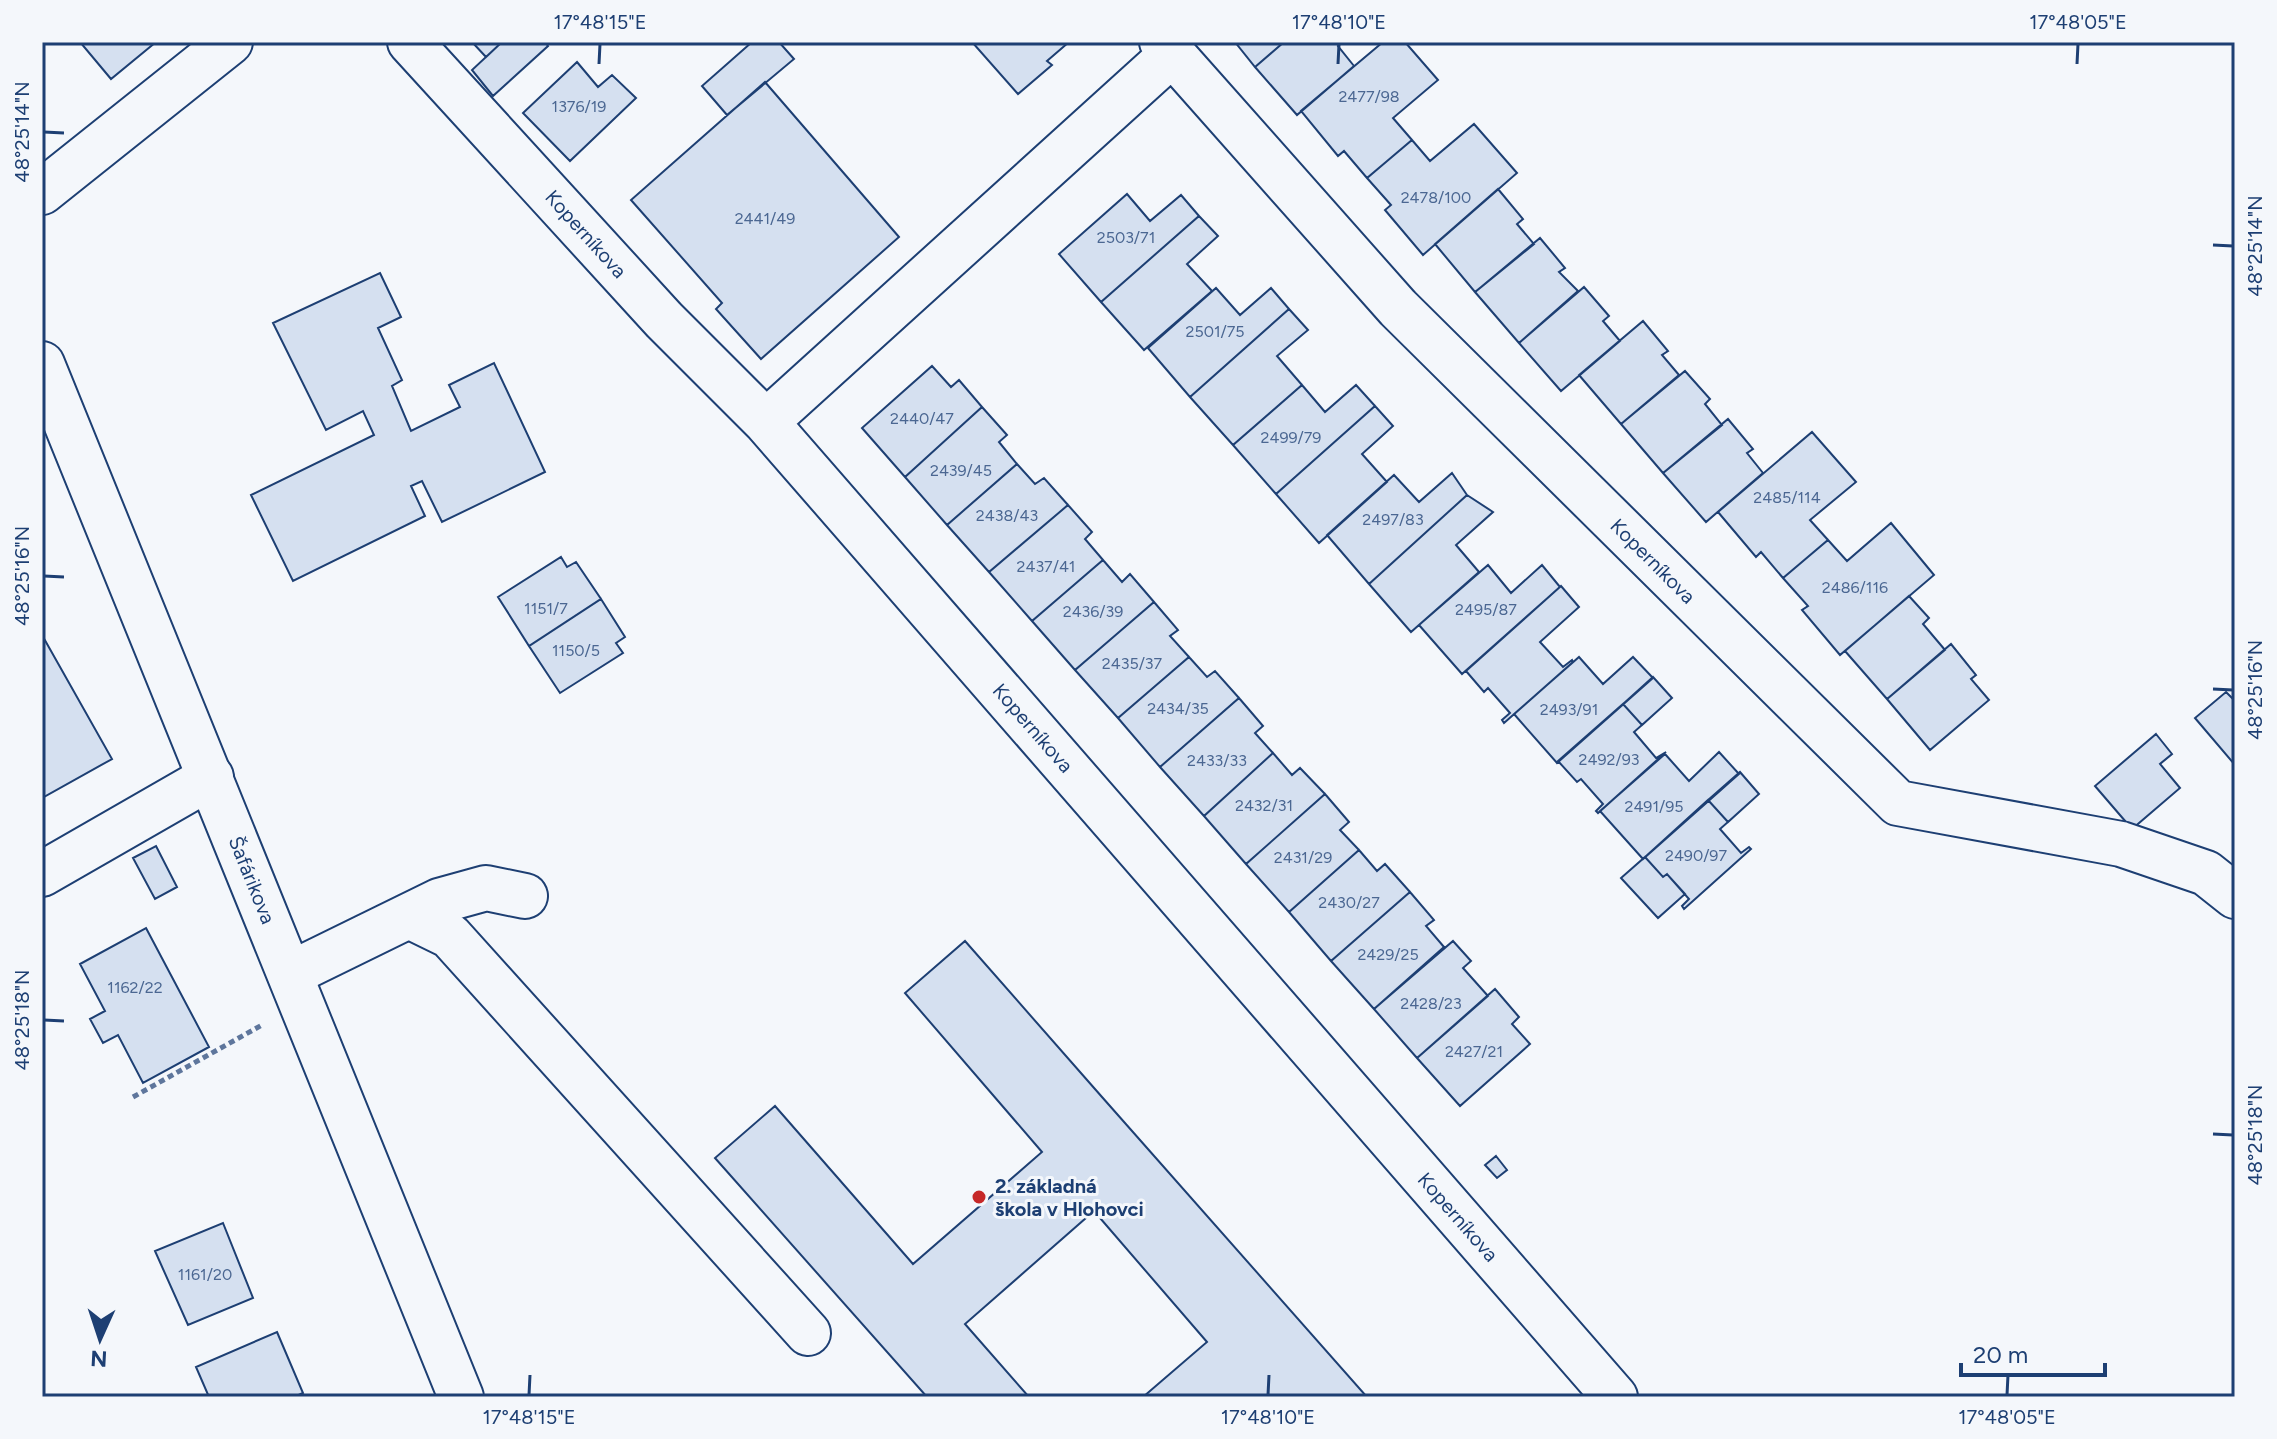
<svg xmlns="http://www.w3.org/2000/svg" width="2277" height="1439" font-family="Figtree,sans-serif">
<rect width="100%" height="100%" fill="#f4f7fb"/>
<!-- building -->
<path fill="#d5e0f0" stroke="#1d3f73" stroke-width="2" d="M 80,42 L 156,42 L 111,79 Z
M 472,42 L 502,42 L 486,57 Z
M 502,42 L 545,42 L 548,46 L 493,96 L 472,70 Z
M 752,42 L 779,42 L 794,59 L 727,115 L 702,86 Z
M 972,42 L 1069,42 L 1047,61 L 1052,65 L 1018,94 Z
M 1235,42 L 1284,42 L 1255,67 Z
M 1284,42 L 1342,42 L 1338,46 L 1354,66 L 1297,115 L 1255,67 Z
M 1383,42 L 1405,42 L 1438,80 L 1393,118 L 1412,140 L 1367,178 L 1344,151 L 1338,156 L 1301,111 Z
M 577,62 L 598,87 L 612,75 L 636,98 L 570,161 L 523,113 Z
M 765,82 L 899,237 L 761,359 L 716,309 L 722,303 L 631,200 Z
M 1474,124 L 1517,173 L 1423,255 L 1385,210 L 1391,205 L 1367,178 L 1412,140 L 1430,161 Z
M 1498,189 L 1523,219 L 1517,224 L 1534,244 L 1475,292 L 1435,244 Z
M 1127,194 L 1150,221 L 1181,195 L 1199,216 L 1101,302 L 1059,254 Z
M 1199,216 L 1218,236 L 1187,264 L 1212,291 L 1144,350 L 1101,302 Z
M 1540,238 L 1565,268 L 1559,272 L 1578,291 L 1519,343 L 1475,292 Z
M 380,273 L 401,317 L 378,328 L 402,380 L 392,386 L 411,431 L 460,407 L 449,385 L 494,363 L 545,472 L 442,522 L 422,481 L 411,486 L 425,516 L 293,581 L 251,495 L 374,435 L 363,411 L 326,430 L 273,323 Z
M 1584,287 L 1609,316 L 1603,321 L 1620,341 L 1561,391 L 1519,343 Z
M 1216,288 L 1240,315 L 1271,288 L 1289,309 L 1190,397 L 1148,348 Z
M 1289,309 L 1308,330 L 1277,356 L 1302,385 L 1233,445 L 1190,397 Z
M 1643,321 L 1668,351 L 1662,355 L 1679,375 L 1621,424 L 1579,375 Z
M 932,366 L 951,387 L 959,380 L 982,407 L 905,477 L 862,428 Z
M 1685,371 L 1710,399 L 1705,404 L 1722,425 L 1663,473 L 1621,424 Z
M 1302,385 L 1325,412 L 1356,385 L 1375,406 L 1276,494 L 1233,445 Z
M 1375,406 L 1393,426 L 1362,454 L 1387,482 L 1319,543 L 1276,494 Z
M 982,407 L 1007,435 L 999,442 L 1017,464 L 947,525 L 905,477 Z
M 1728,419 L 1753,449 L 1747,453 L 1763,473 L 1706,522 L 1663,473 Z
M 1812,432 L 1856,482 L 1810,520 L 1828,540 L 1783,578 L 1761,552 L 1756,557 L 1718,512 Z
M 1017,464 L 1035,484 L 1044,478 L 1068,505 L 989,572 L 947,525 Z
M 1452,473 L 1467,495 L 1369,584 L 1327,535 L 1394,475 L 1419,502 Z
M 1467,495 L 1493,512 L 1456,545 L 1479,572 L 1411,632 L 1369,584 Z
M 1068,505 L 1092,532 L 1085,539 L 1103,560 L 1032,621 L 989,572 Z
M 1891,523 L 1934,575 L 1840,655 L 1802,610 L 1808,606 L 1783,578 L 1828,540 L 1847,561 Z
M 561,557 L 567,567 L 576,562 L 601,599 L 529,646 L 498,597 Z
M 1103,560 L 1122,582 L 1130,574 L 1154,602 L 1075,670 L 1032,621 Z
M 1488,565 L 1511,593 L 1542,565 L 1560,587 L 1462,674 L 1419,625 Z
M 1561,586 L 1579,607 L 1540,642 L 1563,667 L 1572,660 L 1573,662 L 1504,723 L 1502,720 L 1510,713 L 1488,688 L 1484,692 L 1466,671 Z
M 1909,596 L 1929,618 L 1923,624 L 1945,650 L 1887,699 L 1845,651 Z
M 601,599 L 625,637 L 616,643 L 623,653 L 560,693 L 529,646 Z
M 1154,602 L 1178,630 L 1170,636 L 1189,657 L 1118,718 L 1075,670 Z
M 42,635 L 112,759 L 42,798 Z
M 1951,644 L 1976,675 L 1971,679 L 1989,700 L 1930,750 L 1887,699 Z
M 1189,657 L 1207,677 L 1215,671 L 1239,698 L 1160,767 L 1118,718 Z
M 1579,657 L 1603,684 L 1633,657 L 1653,678 L 1557,763 L 1514,714 Z
M 1653,677 L 1672,698 L 1642,725 L 1623,704 Z
M 2226,692 L 2235,701 L 2235,765 L 2195,718 Z
M 1239,698 L 1263,726 L 1255,733 L 1273,753 L 1204,816 L 1160,767 Z
M 1623,704 L 1642,725 L 1634,732 L 1656,758 L 1666,752 L 1598,813 L 1596,811 L 1603,804 L 1581,779 L 1577,782 L 1558,761 Z
M 2156,734 L 2172,754 L 2160,764 L 2180,788 L 2132,829 L 2095,786 Z
M 1719,752 L 1739,774 L 1643,859 L 1600,811 L 1665,754 L 1689,781 Z
M 1273,753 L 1292,775 L 1300,768 L 1325,794 L 1246,864 L 1204,816 Z
M 1740,772 L 1759,794 L 1728,822 L 1708,800 Z
M 1325,794 L 1349,822 L 1340,830 L 1359,850 L 1289,912 L 1246,864 Z
M 1708,800 L 1728,822 L 1720,829 L 1741,853 L 1749,847 L 1751,849 L 1684,909 L 1682,906 L 1689,899 L 1667,874 L 1663,877 L 1645,857 Z
M 156,846 L 177,887 L 155,899 L 133,858 Z
M 1359,850 L 1377,871 L 1385,864 L 1410,892 L 1331,961 L 1289,912 Z
M 1645,857 L 1663,877 L 1667,874 L 1685,894 L 1658,918 L 1621,878 Z
M 1410,892 L 1434,920 L 1426,926 L 1444,947 L 1374,1009 L 1331,961 Z
M 146,928 L 209,1047 L 143,1083 L 118,1035 L 103,1043 L 90,1019 L 105,1011 L 80,964 Z
M 965,941 L 1102,1097 L 1367,1397 L 1143,1397 L 1207,1342 L 1094,1211 L 965,1324 L 1029,1397 L 927,1397 L 715,1158 L 775,1106 L 913,1264 L 1042,1152 L 905,993 Z
M 1453,941 L 1471,961 L 1463,968 L 1488,996 L 1417,1058 L 1374,1009 Z
M 1495,989 L 1519,1017 L 1512,1024 L 1530,1044 L 1460,1106 L 1417,1058 Z
M 1496,1156 L 1507,1170 L 1497,1178 L 1485,1165 Z
M 223,1223 L 253,1298 L 188,1325 L 155,1251 Z
M 277,1332 L 303,1393 L 294,1397 L 209,1397 L 196,1367 Z"/>
<g fill="none" stroke-linecap="round" stroke-linejoin="round">
<!-- minor casing -->
<g stroke="#1d3f73" stroke-width="48">
<path id="minor" d="M 410,42 L 664,320 L 766,422 L 1615,1397
M 1162,42 L 1398,308 L 1898,803 L 2121,844 L 2206,873 L 2235,896
M 42,192 L 230,42
M 766,422 L 1172,54
M 42,874 L 211,777
M 409,916 L 450,936 L 808,1333
M 290,974 L 439,901 L 486,888 L 525,896"/>
</g>
<!-- major casing -->
<g stroke="#1d3f73" stroke-width="48">
<path id="major" d="M 42,364 L 461,1397"/>
</g>
<!-- path -->
<path stroke="#5e769c" stroke-width="5" stroke-dasharray="6 4" stroke-linecap="butt" d="M 133,1097 L 262,1025"/>
<!-- minor -->
<use href="#minor" stroke="#f4f7fb" stroke-width="44"/>
<!-- major -->
<use href="#major" stroke="#f4f7fb" stroke-width="44"/>
</g>
<!-- ticks -->
<path fill="none" stroke="#1d3f73" stroke-width="3" d="M 599,64 L 600,44M 1338,64 L 1339,44M 2077,64 L 2078,44M 44,132 L 64,133M 2213,245 L 2233,246M 44,576 L 64,577M 2213,689 L 2233,690M 44,1020 L 64,1021M 2213,1134 L 2233,1135M 529,1395 L 530,1375M 1268,1395 L 1269,1375M 2007,1395 L 2008,1375"/>
<!-- markers -->
<circle fill="#c62828" stroke="#f4f7fb" stroke-width="3" cx="979" cy="1197" r="8"/>
<g text-anchor="middle" dominant-baseline="central" stroke-width="6" stroke-linejoin="round" paint-order="stroke">
<!-- number labels -->
<g font-size="16" fill="#4b6792">
<text x="1369" y="96">2477/98</text>
<text x="579" y="106">1376/19</text>
<text x="1436" y="197">2478/100</text>
<text x="765" y="218">2441/49</text>
<text x="1126" y="237">2503/71</text>
<text x="1215" y="331">2501/75</text>
<text x="922" y="418">2440/47</text>
<text x="1291" y="437">2499/79</text>
<text x="961" y="470">2439/45</text>
<text x="1787" y="497">2485/114</text>
<text x="1007" y="515">2438/43</text>
<text x="1393" y="519">2497/83</text>
<text x="1046" y="566">2437/41</text>
<text x="1855" y="587">2486/116</text>
<text x="546" y="608">1151/7</text>
<text x="1486" y="609">2495/87</text>
<text x="1093" y="611">2436/39</text>
<text x="576" y="650">1150/5</text>
<text x="1132" y="663">2435/37</text>
<text x="1178" y="708">2434/35</text>
<text x="1569" y="709">2493/91</text>
<text x="1609" y="759">2492/93</text>
<text x="1217" y="760">2433/33</text>
<text x="1264" y="805">2432/31</text>
<text x="1654" y="806">2491/95</text>
<text x="1696" y="855">2490/97</text>
<text x="1303" y="857">2431/29</text>
<text x="1349" y="902">2430/27</text>
<text x="1388" y="954">2429/25</text>
<text x="135" y="987">1162/22</text>
<text x="1431" y="1003">2428/23</text>
<text x="1474" y="1051">2427/21</text>
<text x="205" y="1274">1161/20</text>
</g>
<!-- street labels -->
<g font-size="20" fill="#1d3f73" stroke="#f4f7fb">
<text transform="translate(586 234) rotate(48)">Koperníkova</text>
<text transform="translate(1653 561) rotate(45)">Koperníkova</text>
<text transform="translate(1033 728) rotate(49)">Koperníkova</text>
<text transform="translate(252 880) rotate(68)">Šafárikova</text>
<text transform="translate(1458 1217) rotate(49)">Koperníkova</text>
</g>
<!-- poi labels -->
<g font-size="20" font-weight="bold" fill="#1d3f73" stroke="#f4f7fb" text-anchor="start">
<text x="995" y="1186">2. základná<tspan x="995" dy="23">škola v Hlohovci</tspan></text>
</g>
</g>
<!-- border -->
<rect width="2277" height="1439" fill="none" stroke="#f4f7fb" stroke-width="88"/>
<!-- north arrow -->
<g transform="translate(100 1339) rotate(183)" stroke="#f4f7fb" stroke-width="6" paint-order="stroke">
<path d="M0-6L14 30L0 20L-14 30Z" fill="#1d3f73"/>
<text y="-12" font-size="22" font-weight="bold" text-anchor="middle" fill="#1d3f73">N</text>
</g>
<!-- scale -->
<path d="M1961 1363v12h144v-12" fill="none" stroke="#1d3f73" stroke-width="4"/>
<text x="1973" y="1363" font-size="24" fill="#1d3f73" stroke="#f4f7fb" stroke-width="6" paint-order="stroke">20 m</text>
<rect x="44" y="44" width="2189" height="1351" fill="none" stroke="#1d3f73" stroke-width="3"/>
<g font-size="20" text-anchor="middle" fill="#1d3f73">
<text x="600" y="29">17°48'15"E</text>
<text x="1339" y="29">17°48'10"E</text>
<text x="2078" y="29">17°48'05"E</text>
<text transform="translate(22 132) rotate(-90)" y="7">48°25'14"N</text>
<text transform="translate(2255 246) rotate(-90)" y="7">48°25'14"N</text>
<text transform="translate(22 576) rotate(-90)" y="7">48°25'16"N</text>
<text transform="translate(2255 690) rotate(-90)" y="7">48°25'16"N</text>
<text transform="translate(22 1020) rotate(-90)" y="7">48°25'18"N</text>
<text transform="translate(2255 1135) rotate(-90)" y="7">48°25'18"N</text>
<text x="529" y="1424">17°48'15"E</text>
<text x="1268" y="1424">17°48'10"E</text>
<text x="2007" y="1424">17°48'05"E</text>
</g>
</svg>
